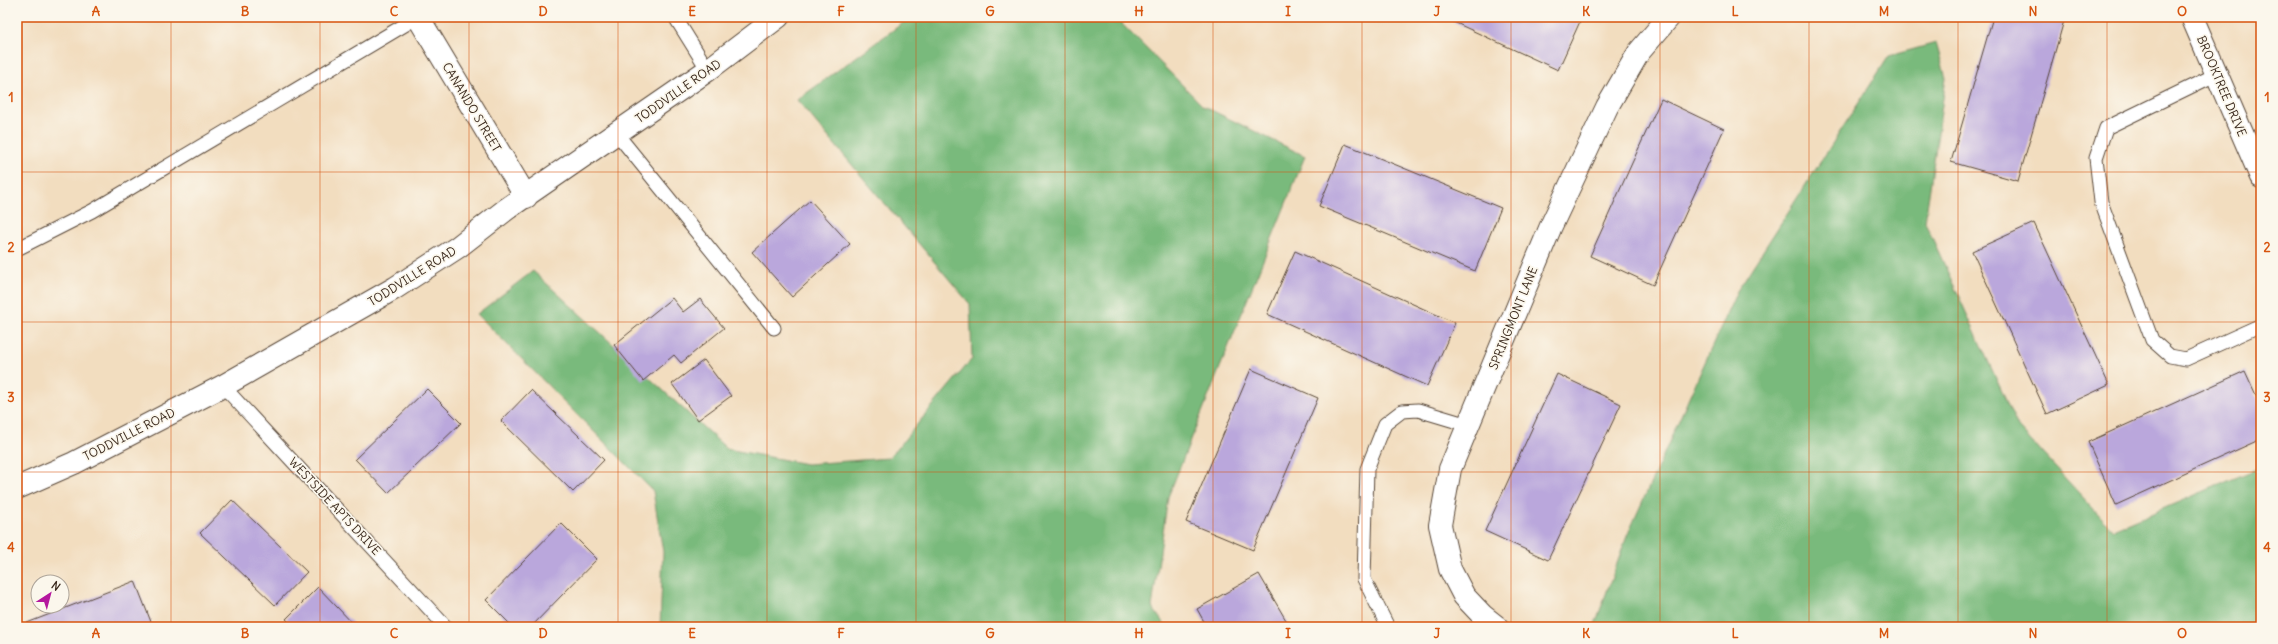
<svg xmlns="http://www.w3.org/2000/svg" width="2278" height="644" font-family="Delius,sans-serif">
<rect width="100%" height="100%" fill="#fbf7ec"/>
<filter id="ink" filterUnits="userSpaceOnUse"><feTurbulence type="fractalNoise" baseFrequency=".025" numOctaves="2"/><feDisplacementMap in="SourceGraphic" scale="8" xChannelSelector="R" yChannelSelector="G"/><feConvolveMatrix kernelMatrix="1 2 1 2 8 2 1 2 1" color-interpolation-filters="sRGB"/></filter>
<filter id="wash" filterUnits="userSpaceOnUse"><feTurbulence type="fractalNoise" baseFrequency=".012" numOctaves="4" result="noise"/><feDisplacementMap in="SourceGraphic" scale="16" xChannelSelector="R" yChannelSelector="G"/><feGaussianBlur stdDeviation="0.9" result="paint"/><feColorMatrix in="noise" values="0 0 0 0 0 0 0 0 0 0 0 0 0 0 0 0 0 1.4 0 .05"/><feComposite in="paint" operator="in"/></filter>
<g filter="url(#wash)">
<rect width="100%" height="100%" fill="#f2ddbf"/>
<!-- forest -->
<path fill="#79ba7c" stroke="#5a724d" d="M 911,17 L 1115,17 L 1203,106 L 1305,156 L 1168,497 L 1152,607 L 1166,627 L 660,627 L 663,552 L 653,491 L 477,314 L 533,271 L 727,449 L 807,464 L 889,458 L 972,359 L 970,304 L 797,100 Z
M 1936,43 L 1946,78 L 1925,222 L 2018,427 L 2113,530 L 2261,467 L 2261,627 L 1594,627 L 1627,536 L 1737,291 L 1889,56 Z"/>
<g id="blocks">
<!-- building -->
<path fill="#baa7dc" d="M 1443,17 L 1582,17 L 1558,70 Z
M 1993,17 L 2065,17 L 2018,181 L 1951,162 Z
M 1661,99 L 1724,129 L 1653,285 L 1590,256 Z
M 1345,144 L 1501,208 L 1475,271 L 1319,206 Z
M 810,200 L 850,244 L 792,297 L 752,252 Z
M 2034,223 L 2109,385 L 2047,414 L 1972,251 Z
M 1295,251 L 1455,323 L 1427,386 L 1267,314 Z
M 672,298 L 683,312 L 700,299 L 724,328 L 681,363 L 674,355 L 643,381 L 614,345 Z
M 704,360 L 731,396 L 698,420 L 672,384 Z
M 1251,369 L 1318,398 L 1253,550 L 1186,522 Z
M 2245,371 L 2261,406 L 2261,439 L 2116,505 L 2088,442 Z
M 1557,374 L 1621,404 L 1548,560 L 1485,531 Z
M 427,389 L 461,423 L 388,493 L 355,459 Z
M 531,390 L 604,460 L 573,492 L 501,421 Z
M 232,500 L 307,572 L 275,605 L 200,533 Z
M 561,523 L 597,559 L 531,627 L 513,627 L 486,600 Z
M 1259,574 L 1290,627 L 1207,627 L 1197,609 Z
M 135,581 L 153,627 L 29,627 L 27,623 Z
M 318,587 L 356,627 L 294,627 L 286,619 Z"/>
</g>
</g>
<g filter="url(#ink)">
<use href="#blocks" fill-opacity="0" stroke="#564536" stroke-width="1"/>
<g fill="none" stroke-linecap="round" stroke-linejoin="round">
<!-- service casing -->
<g stroke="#564536" stroke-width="15">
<path id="service" d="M 675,17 L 708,70
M 2217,74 L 2106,128 L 2096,158 L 2101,202 L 2152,340 L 2170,356 L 2186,359 L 2261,325
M 617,134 L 774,328
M 17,249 L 92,211 L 418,17
M 223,386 L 446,627
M 1388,627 L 1364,579 L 1367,469 L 1385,424 L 1402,411 L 1418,410 L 1468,425"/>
</g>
<!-- minor casing -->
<g stroke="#564536" stroke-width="24">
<path id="minor" d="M 418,17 L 526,197
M 2192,17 L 2261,177
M 1497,627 L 1483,616 L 1464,596 L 1450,569 L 1440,525 L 1450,469 L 1551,226 L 1607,107 L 1639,52 L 1669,17"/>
</g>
<!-- tertiary casing -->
<g stroke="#564536" stroke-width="24">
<path id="tertiary" d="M 17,488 L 74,463 L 223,386 L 395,288 L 458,247 L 508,208 L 708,70 L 778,17"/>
</g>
<!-- service -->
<use href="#service" stroke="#fff" stroke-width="13"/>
<!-- minor -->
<use href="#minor" stroke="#fff" stroke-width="22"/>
<!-- tertiary -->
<use href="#tertiary" stroke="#fff" stroke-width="22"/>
</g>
</g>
<!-- grid -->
<path fill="none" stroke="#d7540e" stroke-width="1" stroke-opacity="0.55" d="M 171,17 L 171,627M 320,17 L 320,627M 469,17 L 469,627M 618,17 L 618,627M 767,17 L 767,627M 916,17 L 916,627M 1065,17 L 1065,627M 1213,17 L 1213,627M 1362,17 L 1362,627M 1511,17 L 1511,627M 1660,17 L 1660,627M 1809,17 L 1809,627M 1958,17 L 1958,627M 2107,17 L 2107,627M 17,172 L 2261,172M 17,322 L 2261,322M 17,472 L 2261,472"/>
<g text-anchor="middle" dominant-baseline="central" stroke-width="3.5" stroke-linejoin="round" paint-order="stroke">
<!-- street labels -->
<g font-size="12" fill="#3b2a1e" stroke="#fbf7ec">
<text transform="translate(2222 86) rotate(67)">BROOKTREE DRIVE</text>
<text transform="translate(678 91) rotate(-35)">TODDVILLE ROAD</text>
<text transform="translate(472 107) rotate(59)">CANANDO STREET</text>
<text transform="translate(412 276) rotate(-32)">TODDVILLE ROAD</text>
<text transform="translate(1513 318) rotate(-68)">SPRINGMONT LANE</text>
<text transform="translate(129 434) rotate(-27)">TODDVILLE ROAD</text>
<text transform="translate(335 506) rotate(47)">WESTSIDE APTS DRIVE</text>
</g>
</g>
<!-- margin -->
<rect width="2278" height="644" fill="none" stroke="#fbf7ec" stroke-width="44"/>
<!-- north arrow -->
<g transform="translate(50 594) rotate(36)"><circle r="19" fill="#fbf7ec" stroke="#aea59a"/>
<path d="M0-3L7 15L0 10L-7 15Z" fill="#b5179e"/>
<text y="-6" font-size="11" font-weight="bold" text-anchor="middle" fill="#3b2a1e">N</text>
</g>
<rect x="22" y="22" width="2234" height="600" fill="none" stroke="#d7540e" stroke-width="1.5"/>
<g font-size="13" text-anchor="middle" font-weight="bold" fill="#d7540e">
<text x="96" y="16">A</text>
<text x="245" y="16">B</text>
<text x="394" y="16">C</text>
<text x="543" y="16">D</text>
<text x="692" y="16">E</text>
<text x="841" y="16">F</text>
<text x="990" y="16">G</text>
<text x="1139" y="16">H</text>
<text x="1288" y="16">I</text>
<text x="1437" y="16">J</text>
<text x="1586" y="16">K</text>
<text x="1735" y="16">L</text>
<text x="1884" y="16">M</text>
<text x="2033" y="16">N</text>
<text x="2182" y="16">O</text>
<text x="11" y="102">1</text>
<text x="2267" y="102">1</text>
<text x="11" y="252">2</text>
<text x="2267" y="252">2</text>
<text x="11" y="402">3</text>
<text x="2267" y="402">3</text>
<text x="11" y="552">4</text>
<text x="2267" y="552">4</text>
<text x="96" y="638">A</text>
<text x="245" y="638">B</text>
<text x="394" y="638">C</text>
<text x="543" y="638">D</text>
<text x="692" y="638">E</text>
<text x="841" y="638">F</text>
<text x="990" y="638">G</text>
<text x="1139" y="638">H</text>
<text x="1288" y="638">I</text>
<text x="1437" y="638">J</text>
<text x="1586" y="638">K</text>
<text x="1735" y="638">L</text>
<text x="1884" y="638">M</text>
<text x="2033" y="638">N</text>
<text x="2182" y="638">O</text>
</g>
</svg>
